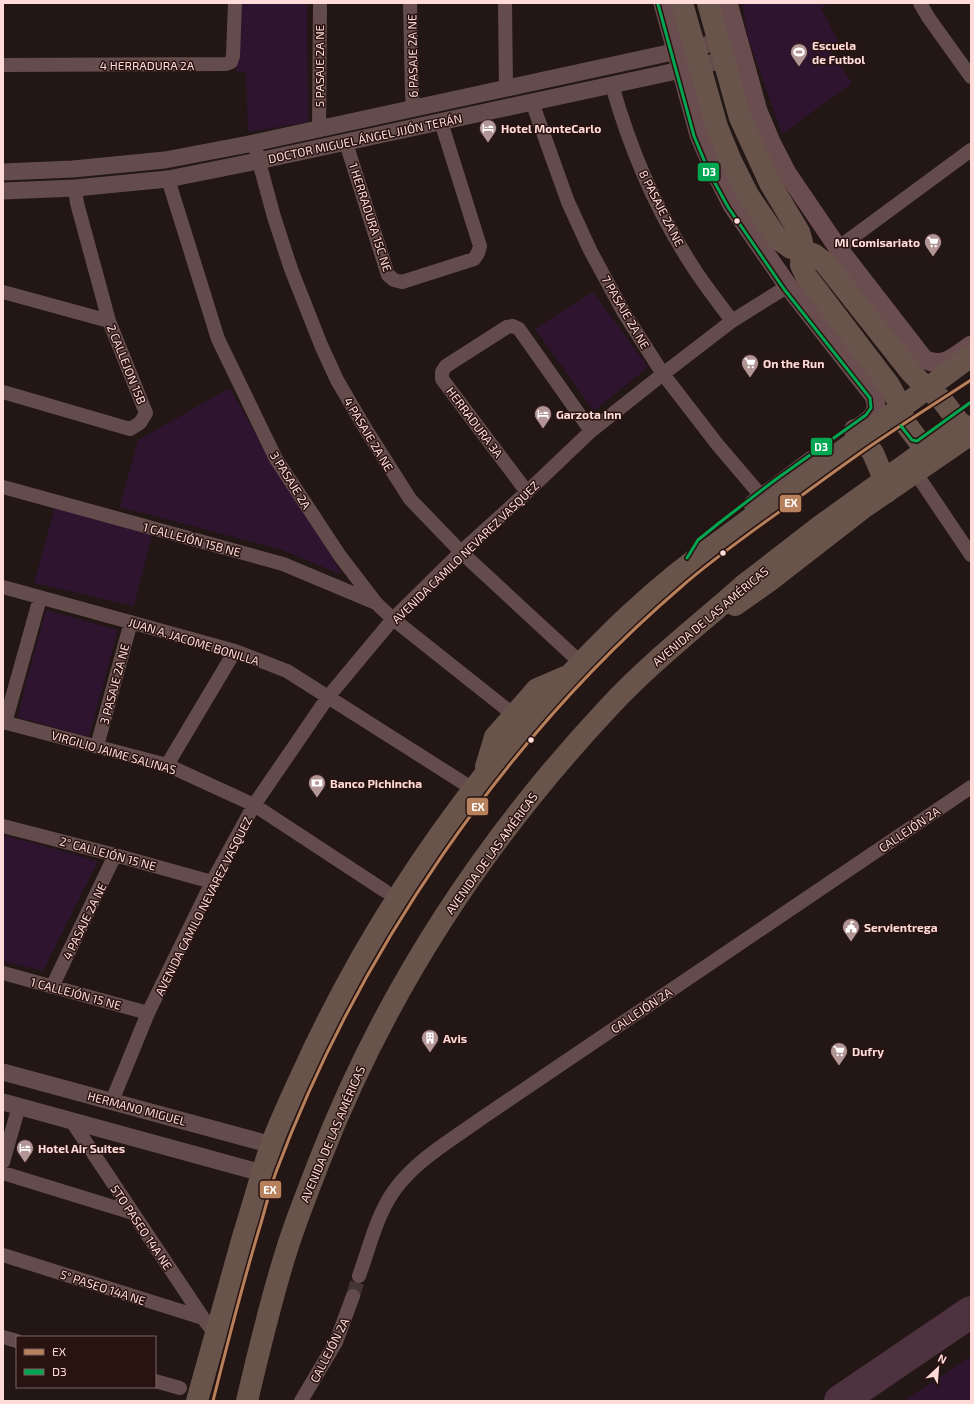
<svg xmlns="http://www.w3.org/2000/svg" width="974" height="1404" font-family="'Exo 2',sans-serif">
<rect width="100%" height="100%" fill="#231716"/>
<!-- green -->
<path fill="#2e142f" d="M 238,3 L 307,3 L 308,122 L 248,132 L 246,73 L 236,71 Z
M 742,3 L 829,3 L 821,8 L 839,43 L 829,50 L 852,83 L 782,134 L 748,37 Z
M 593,292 L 648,367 L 594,411 L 535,329 Z
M 230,388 L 272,464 L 331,555 L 342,575 L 280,549 L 120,507 L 138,440 Z
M 55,508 L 152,535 L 134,606 L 34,583 Z
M 46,610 L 118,630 L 89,737 L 17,717 Z
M 3,835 L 98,861 L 43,971 L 3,961 Z
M 971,1356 L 971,1401 L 904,1401 Z"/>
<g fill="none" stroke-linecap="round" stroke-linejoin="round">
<!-- taxiway -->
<path stroke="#4e323f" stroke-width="32" d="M 840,1401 L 971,1312"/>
<!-- minor-tunnel -->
<path stroke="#443433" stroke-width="14" stroke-dasharray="14 7" stroke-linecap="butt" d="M 353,1296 L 359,1276"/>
<!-- minor -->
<path stroke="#644c4c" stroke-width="14" d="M 410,3 L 412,94 L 413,108
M 505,3 L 506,88
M 920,3 L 928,17 L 971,77
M 3,65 L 226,64 L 231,62 L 233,56 L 235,3
M 612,85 C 630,149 657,212 693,267 C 705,286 719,303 732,321
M 532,102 L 568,202 L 590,250 L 624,313 L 663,374 L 717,444 L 762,497
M 319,129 L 320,3
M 254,143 L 274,217 L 291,269 L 321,345 L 337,380 L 365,428 L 410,499 L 461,552 L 581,663
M 346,143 L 388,275 L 394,280 L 402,282 L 474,259 L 478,253 L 480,246 L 441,122
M 168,179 L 218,339 L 276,459 L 340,556 L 376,603 L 393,619 L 514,715
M 838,248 L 971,150
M 3,292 L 109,321
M 3,392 L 130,429 L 140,423 L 146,413 L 109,321 L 77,203 L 75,188
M 915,472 L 971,555
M 3,487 L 283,564 L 376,603
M 527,492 L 442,379 L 442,372 L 446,366 L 507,327 L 513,326 L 519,329 L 591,431
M 3,587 L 235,651 L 287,671 L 473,789
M 3,722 L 167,765 L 254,805 L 385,891
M 5,723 L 40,598
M 97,746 L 131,622
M 167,765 L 235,651
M 3,826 L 115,855 L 212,882
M 3,973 L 148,1013
M 52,987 L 115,855
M 112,1101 L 148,1013 L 212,882 L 254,805 L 328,697 L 393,619 L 461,552 L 527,492 L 591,431 L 663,374 L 732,321 L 788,286
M 71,1120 L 203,1318 L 209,1326 L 217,1330
M 3,1162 L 19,1106
M 3,1173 L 133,1213
M 3,1255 L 203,1318
M 359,1276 C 370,1246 377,1213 396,1188 C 418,1159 450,1141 479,1120 L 971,787
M 3,1337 L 17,1341
M 155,1381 L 180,1388
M 301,1401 L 336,1342 L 353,1296"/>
<!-- tertiary -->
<path stroke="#644c4c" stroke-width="17" d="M 3,172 L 73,169 L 165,160 L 254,143 L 719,42
M 3,191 L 75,188 L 168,179 L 258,161 L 681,70 L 723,60
M 3,1072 L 272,1145
M 3,1102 L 262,1173"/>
<!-- secondary -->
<path stroke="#6a4e4f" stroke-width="19" d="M 663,3 L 699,135 L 714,170 L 732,205 L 788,286 L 874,396 C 881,415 869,420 855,430
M 728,3 L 758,111 L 771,142 L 787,173 L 838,248 L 924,359 C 944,369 955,356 971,345
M 753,504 L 812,460"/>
<!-- primary -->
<path stroke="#69544c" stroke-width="22" d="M 682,3 L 717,127 L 731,161 L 748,195 L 777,238 L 791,248 L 813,254 L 824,262 L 910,371 L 928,390 L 942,400 L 958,421 L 966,428 L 971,431
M 708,3 L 740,118 L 770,183 L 799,232 L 802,242 L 801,265 L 806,276 L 889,385 L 899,403 L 905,423 L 924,448 L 930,462
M 855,430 L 873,453 L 884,479 L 887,492
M 735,605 L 769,581 L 863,508 L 971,434
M 486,767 L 495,737 L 537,689 L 565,677
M 197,1401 C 212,1346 228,1292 243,1237 C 253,1206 261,1174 272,1143 C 281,1119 292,1096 303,1072 C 365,936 449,810 549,698 C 600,641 655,586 719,542
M 247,1401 C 259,1350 271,1299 287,1249 C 296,1220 308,1191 319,1162 C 385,992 485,839 610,706 C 651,662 699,625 744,585"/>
<!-- primary-bridge -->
<path stroke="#69544c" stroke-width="22" d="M 719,542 L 971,356
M 744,585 L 819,527 L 962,424"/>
<!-- bus-1 casing -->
<g stroke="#291310" stroke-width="6">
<path id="bus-1" d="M 213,1401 C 228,1341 243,1282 261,1223 C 266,1206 270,1189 276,1172 C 358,953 504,739 681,587 C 714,558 751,532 786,507 C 813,487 839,468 866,449 C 901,425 936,403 971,380"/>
</g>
<!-- bus-2 casing -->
<g stroke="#291310" stroke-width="6">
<path id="bus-2" d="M 658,4 L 694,136 L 709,172 L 728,207 L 784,289 L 870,398 L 871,408 L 866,415 L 775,480 L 719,523 L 698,540 L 687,558
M 901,426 L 912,440 L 917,441 L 971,402"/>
</g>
<!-- bus-1 -->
<use href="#bus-1" stroke="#b6815c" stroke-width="3"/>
<!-- bus-2 -->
<use href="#bus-2" stroke="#00a651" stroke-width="3"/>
</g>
<!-- icons -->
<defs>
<g id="stadium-pin" transform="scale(0.9)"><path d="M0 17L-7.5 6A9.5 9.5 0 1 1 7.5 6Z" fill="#b29695" stroke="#291310"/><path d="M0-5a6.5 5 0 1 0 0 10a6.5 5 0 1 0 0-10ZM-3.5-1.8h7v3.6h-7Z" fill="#fff"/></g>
<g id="hotel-pin" transform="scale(0.9)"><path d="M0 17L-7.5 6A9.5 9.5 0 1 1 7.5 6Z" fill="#b29695" stroke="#291310"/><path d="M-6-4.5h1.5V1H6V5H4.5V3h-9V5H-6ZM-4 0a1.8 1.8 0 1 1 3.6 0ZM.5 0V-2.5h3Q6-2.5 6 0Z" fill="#fff"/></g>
<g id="supermarket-pin" transform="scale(0.9)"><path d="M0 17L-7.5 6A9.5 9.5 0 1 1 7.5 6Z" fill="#b29695" stroke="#291310"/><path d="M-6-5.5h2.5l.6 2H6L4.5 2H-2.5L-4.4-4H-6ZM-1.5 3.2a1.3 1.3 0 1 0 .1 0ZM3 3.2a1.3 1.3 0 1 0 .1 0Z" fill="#fff"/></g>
<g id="bank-pin" transform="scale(0.9)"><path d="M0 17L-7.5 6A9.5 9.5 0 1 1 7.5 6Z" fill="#b29695" stroke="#291310"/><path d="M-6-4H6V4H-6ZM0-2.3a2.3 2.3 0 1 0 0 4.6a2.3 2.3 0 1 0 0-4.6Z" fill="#fff"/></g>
<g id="civic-pin" transform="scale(0.9)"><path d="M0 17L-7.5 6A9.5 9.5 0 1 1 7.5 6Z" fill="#b29695" stroke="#291310"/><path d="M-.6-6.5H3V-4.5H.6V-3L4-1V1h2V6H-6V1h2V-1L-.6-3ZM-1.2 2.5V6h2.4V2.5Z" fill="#fff"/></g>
<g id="building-pin" transform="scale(0.9)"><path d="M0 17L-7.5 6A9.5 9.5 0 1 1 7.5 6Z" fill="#b29695" stroke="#291310"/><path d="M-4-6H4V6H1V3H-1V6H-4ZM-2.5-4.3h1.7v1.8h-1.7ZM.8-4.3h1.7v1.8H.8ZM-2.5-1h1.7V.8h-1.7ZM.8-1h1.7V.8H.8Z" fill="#fff"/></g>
</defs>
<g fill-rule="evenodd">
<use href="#stadium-pin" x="799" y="52"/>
<use href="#hotel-pin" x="488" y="128"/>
<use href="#supermarket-pin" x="933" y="242"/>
<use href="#supermarket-pin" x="750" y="363"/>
<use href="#hotel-pin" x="543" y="414"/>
<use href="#bank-pin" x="317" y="783"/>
<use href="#civic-pin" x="851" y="927"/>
<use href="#building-pin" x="430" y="1038"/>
<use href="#supermarket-pin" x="839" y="1051"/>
<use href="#hotel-pin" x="25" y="1148"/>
</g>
<!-- markers -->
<g fill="#ffdbd9" stroke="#291310" stroke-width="1.5">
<circle cx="737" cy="221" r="3.5"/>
<circle cx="723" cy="553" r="3.5"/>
<circle cx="531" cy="740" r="3.5"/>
</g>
<g text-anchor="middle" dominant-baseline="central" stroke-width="3" stroke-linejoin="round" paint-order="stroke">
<!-- poi labels -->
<g font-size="12" font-weight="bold" fill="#ffdbd9" stroke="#291310" text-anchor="start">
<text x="812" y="45">Escuela<tspan x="812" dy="14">de Futbol</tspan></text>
<text x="501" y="128">Hotel MonteCarlo</text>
<text x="920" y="242" text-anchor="end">Mi Comisariato</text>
<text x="763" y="363">On the Run</text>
<text x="556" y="414">Garzota Inn</text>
<text x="330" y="783">Banco Pichincha</text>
<text x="864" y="927">Servientrega</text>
<text x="443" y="1038">Avis</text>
<text x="852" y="1051">Dufry</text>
<text x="38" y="1148">Hotel Air Suites</text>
</g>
<!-- street labels -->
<g font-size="12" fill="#ffdbd9" stroke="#291310">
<text transform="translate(412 56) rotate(-91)">6 PASAJE 2A NE</text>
<text x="147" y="65">4 HERRADURA 2A</text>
<text transform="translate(319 66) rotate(-90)">5 PASAJE 2A NE</text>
<text transform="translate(365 138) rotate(-12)">DOCTOR MIGUEL ÁNGEL JIJÓN TERÁN</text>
<text transform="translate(662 208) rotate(63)">8 PASAJE 2A NE</text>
<text transform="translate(371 217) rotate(72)">1 HERRADURA 15C NE</text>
<text transform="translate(626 312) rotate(60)">7 PASAJE 2A NE</text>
<text transform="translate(127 364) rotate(68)">2 CALLEJON 15B</text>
<text transform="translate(475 422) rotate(53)">HERRADURA 3A</text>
<text transform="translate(369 434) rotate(59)">4 PASAJE 2A NE</text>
<text transform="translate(291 480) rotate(58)">3 PASAJE 2A</text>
<text transform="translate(192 539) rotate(15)">1 CALLEJÓN 15B NE</text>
<text transform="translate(465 552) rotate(-44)">AVENIDA CAMILO NEVAREZ VASQUEZ</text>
<text transform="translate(710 616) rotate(-40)">AVENIDA DE LAS AMÉRICAS</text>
<text transform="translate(194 641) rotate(17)">JUAN A. JACOME BONILLA</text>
<text transform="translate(114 684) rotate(-75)">3 PASAJE 2A NE</text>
<text transform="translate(114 752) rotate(16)">VIRGILIO JAIME SALINAS</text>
<text transform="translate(909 829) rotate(-34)">CALLEJÓN 2A</text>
<text transform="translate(108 853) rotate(15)">2° CALLEJÓN 15 NE</text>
<text transform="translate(491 853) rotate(-54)">AVENIDA DE LAS AMÉRICAS</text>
<text transform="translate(203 906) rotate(-63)">AVENIDA CAMILO NEVAREZ VASQUEZ</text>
<text transform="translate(84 921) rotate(-64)">4 PASAJE 2A NE</text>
<text transform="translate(76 993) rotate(15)">1 CALLEJÓN 15 NE</text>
<text transform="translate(641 1010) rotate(-34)">CALLEJÓN 2A</text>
<text transform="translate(137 1108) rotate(15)">HERMANO MIGUEL</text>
<text transform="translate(332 1134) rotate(-67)">AVENIDA DE LAS AMÉRICAS</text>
<text transform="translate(142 1227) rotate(56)">5TO PASEO 14A NE</text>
<text transform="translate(103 1287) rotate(18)">5° PASEO 14A NE</text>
<text transform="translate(329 1350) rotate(-63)">CALLEJÓN 2A</text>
</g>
</g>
<g stroke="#291310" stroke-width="1.5">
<rect x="697" y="162" width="23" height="20" rx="4" fill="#00a651"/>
<rect x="810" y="437" width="23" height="19" rx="4" fill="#00a651"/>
<rect x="779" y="494" width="23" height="19" rx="4" fill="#b6815c"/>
<rect x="466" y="797" width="23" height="19" rx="4" fill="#b6815c"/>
<rect x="259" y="1180" width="23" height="19" rx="4" fill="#b6815c"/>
</g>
<g font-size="11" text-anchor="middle" font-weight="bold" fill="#fff">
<text x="709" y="176">D3</text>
<text x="821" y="451">D3</text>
<text x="791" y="507">EX</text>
<text x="478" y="811">EX</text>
<text x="270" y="1194">EX</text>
</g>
<!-- border -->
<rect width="974" height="1404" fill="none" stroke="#ffdbd9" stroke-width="8"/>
<!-- legend -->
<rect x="16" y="1336" width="140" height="52" fill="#291310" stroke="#7f6360"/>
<rect x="24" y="1349" width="20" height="6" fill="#b6815c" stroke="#7f6360"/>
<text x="52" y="1356" font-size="12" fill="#ffdbd9">EX</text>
<rect x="24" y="1369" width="20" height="6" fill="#00a651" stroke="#7f6360"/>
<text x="52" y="1376" font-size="12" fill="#ffdbd9">D3</text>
<!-- north arrow -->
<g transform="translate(938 1368) rotate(26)" stroke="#291310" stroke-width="3" paint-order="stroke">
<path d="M0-3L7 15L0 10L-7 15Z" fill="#ffdbd9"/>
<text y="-6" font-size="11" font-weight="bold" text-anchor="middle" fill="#ffdbd9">N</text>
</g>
</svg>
